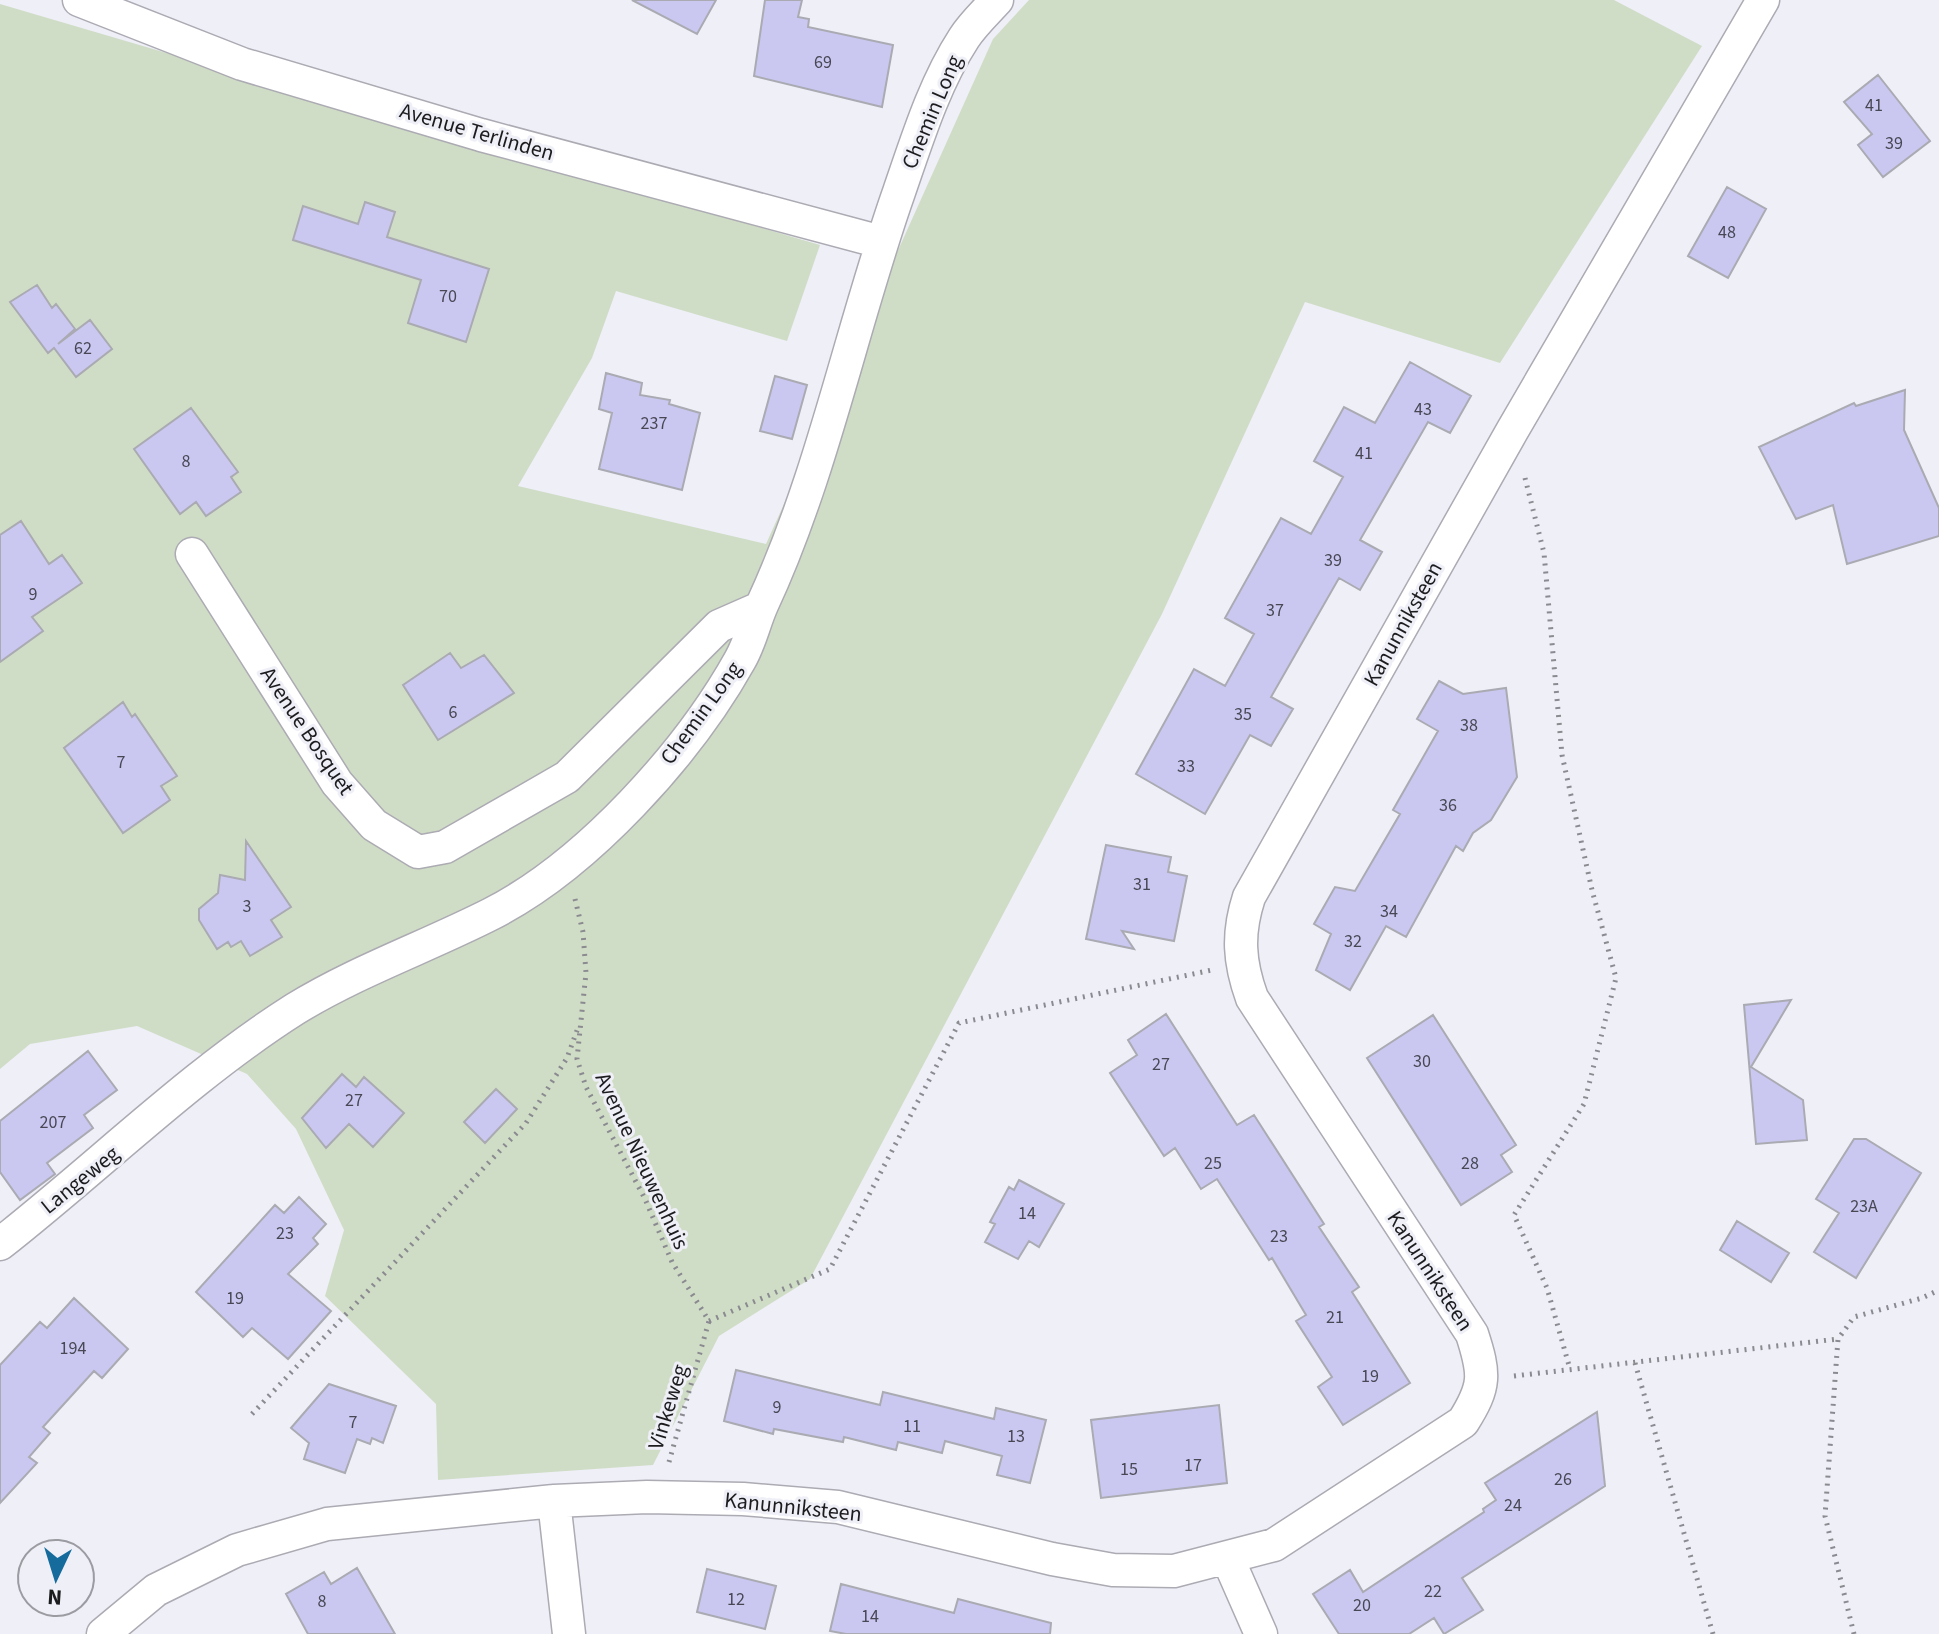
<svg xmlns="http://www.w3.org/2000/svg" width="1939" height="1634" font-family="'Source Sans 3',sans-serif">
<rect width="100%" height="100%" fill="#efeff8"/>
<!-- green -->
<path fill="#d0ddc6" d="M 1029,0 L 1614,0 L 1702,46 L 1500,363 L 1305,302 L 1162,614 L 810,1279 L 719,1336 L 653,1465 L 438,1480 L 436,1404 L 325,1296 L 344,1230 L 296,1129 L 247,1074 L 137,1026 L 30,1044 L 0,1069 L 0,4 L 820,245 L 787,341 L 616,291 L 592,358 L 518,486 L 766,544 L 993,39 Z"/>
<!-- building -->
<path fill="#cac8f1" stroke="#aaaab2" stroke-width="2" d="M 632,0 L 716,0 L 697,34 Z
M 765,0 L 802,0 L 798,17 L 809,19 L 808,27 L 893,45 L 882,107 L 754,76 Z
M 1878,75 L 1930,141 L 1883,177 L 1858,145 L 1872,134 L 1844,102 Z
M 1727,187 L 1766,209 L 1728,278 L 1688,256 Z
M 365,202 L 395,212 L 387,237 L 489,269 L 466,342 L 408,323 L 421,280 L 293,240 L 303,206 L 358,224 Z
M 37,285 L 52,308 L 56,304 L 75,329 L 58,344 L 90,320 L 112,349 L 76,377 L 54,348 L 48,353 L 10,302 Z
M 1410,362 L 1471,396 L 1450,433 L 1428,422 L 1360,540 L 1382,552 L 1360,590 L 1339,578 L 1271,697 L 1293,709 L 1271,746 L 1250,735 L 1205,814 L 1136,774 L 1194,669 L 1225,686 L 1254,634 L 1225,618 L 1281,518 L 1311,534 L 1343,477 L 1314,461 L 1344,407 L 1375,423 Z
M 606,373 L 642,383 L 640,395 L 670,400 L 669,404 L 700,413 L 682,490 L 599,469 L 612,413 L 599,409 Z
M 775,376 L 807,385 L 792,439 L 760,431 Z
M 1905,390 L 1904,430 L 1939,508 L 1939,536 L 1847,564 L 1833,505 L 1796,519 L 1759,447 L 1854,403 L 1856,406 Z
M 191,408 L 238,472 L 231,477 L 241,492 L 206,516 L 196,502 L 180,514 L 134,449 Z
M 21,521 L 49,564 L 62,555 L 82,583 L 32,617 L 43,631 L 0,662 L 0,535 Z
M 450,653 L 461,668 L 484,655 L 514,693 L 438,740 L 403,685 Z
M 1439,681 L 1463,694 L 1506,688 L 1517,777 L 1491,820 L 1473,833 L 1463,851 L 1456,846 L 1406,937 L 1386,926 L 1350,990 L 1316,970 L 1331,934 L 1314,924 L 1335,887 L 1355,891 L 1400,814 L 1393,810 L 1438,731 L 1417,719 Z
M 123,702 L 132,717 L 135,714 L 177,776 L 161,786 L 170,800 L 123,833 L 64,748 Z
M 246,841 L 291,907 L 271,920 L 282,937 L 250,956 L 241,941 L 231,947 L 228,942 L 217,949 L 199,920 L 199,909 L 218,893 L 220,875 L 245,880 Z
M 1106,845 L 1171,857 L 1168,872 L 1187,876 L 1174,941 L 1122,931 L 1134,949 L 1086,939 Z
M 1791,1000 L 1751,1067 L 1803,1100 L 1807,1140 L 1756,1144 L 1744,1005 Z
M 1166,1014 L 1237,1125 L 1254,1115 L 1324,1224 L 1319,1227 L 1359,1287 L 1352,1292 L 1410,1383 L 1343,1425 L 1318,1387 L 1332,1377 L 1296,1321 L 1306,1315 L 1272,1258 L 1269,1260 L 1217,1179 L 1201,1189 L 1175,1148 L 1164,1156 L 1110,1073 L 1137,1055 L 1128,1040 Z
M 1433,1015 L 1516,1145 L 1501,1155 L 1512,1172 L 1461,1205 L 1367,1058 Z
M 88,1051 L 117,1090 L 84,1115 L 93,1128 L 47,1163 L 55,1174 L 20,1200 L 0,1172 L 0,1121 Z
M 342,1074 L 356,1087 L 364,1077 L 404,1113 L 373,1147 L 349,1124 L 326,1148 L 302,1118 Z
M 496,1089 L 517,1109 L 485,1143 L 464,1122 Z
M 1854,1139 L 1866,1139 L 1921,1173 L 1856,1278 L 1814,1252 L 1839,1213 L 1816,1199 Z
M 1019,1180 L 1064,1204 L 1039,1247 L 1029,1241 L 1018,1259 L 985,1242 L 995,1224 L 990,1222 L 1009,1187 L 1014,1190 Z
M 299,1197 L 326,1224 L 313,1238 L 318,1244 L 288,1274 L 331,1311 L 288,1359 L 252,1328 L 243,1337 L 196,1292 L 275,1205 L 284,1213 Z
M 1737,1221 L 1789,1253 L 1771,1282 L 1720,1250 Z
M 74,1298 L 128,1349 L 102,1378 L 94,1371 L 43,1427 L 50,1433 L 29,1457 L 37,1463 L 0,1503 L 0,1365 L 40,1322 L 47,1328 Z
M 736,1370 L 880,1405 L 883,1392 L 994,1419 L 996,1408 L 1046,1420 L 1030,1483 L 997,1475 L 1002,1456 L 945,1441 L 942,1453 L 898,1442 L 896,1450 L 844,1437 L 843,1442 L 774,1429 L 773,1434 L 724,1421 Z
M 329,1384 L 396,1406 L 383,1443 L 372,1438 L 370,1444 L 357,1439 L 345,1473 L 304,1459 L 309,1443 L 291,1428 Z
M 1219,1405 L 1227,1483 L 1101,1498 L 1091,1420 Z
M 1597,1412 L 1605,1486 L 1462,1578 L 1483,1610 L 1444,1634 L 1434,1618 L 1409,1634 L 1339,1634 L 1313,1594 L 1350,1570 L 1363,1592 L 1484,1512 L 1483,1509 L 1496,1500 L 1485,1483 Z
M 357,1568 L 395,1634 L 308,1634 L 286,1594 L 324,1572 L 331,1584 Z
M 707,1569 L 776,1586 L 765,1629 L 697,1612 Z
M 841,1584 L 954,1613 L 958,1599 L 1051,1623 L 1050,1634 L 846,1634 L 830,1631 Z"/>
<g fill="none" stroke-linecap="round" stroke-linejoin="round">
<!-- street casing -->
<g stroke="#acabb3" stroke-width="35">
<path id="street" d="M 79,0 L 242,64 L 481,135 L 881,242
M 192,554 L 337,783 L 374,825 L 418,852 L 445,847 L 567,777 L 719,626 L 760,608
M 0,1244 C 97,1168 191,1075 295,1009 C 357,971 426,947 491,914 C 587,865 688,753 740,660 C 750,643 754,623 762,605 C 823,474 851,328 899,192 C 917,140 934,84 964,38 C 973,24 986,12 997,0
M 554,1501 L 569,1634
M 1228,1559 L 1261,1634
M 103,1634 L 156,1590 L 237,1550 L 327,1524 L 554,1501 L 647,1497 L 743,1499 L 838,1507 L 1052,1559 L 1113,1570 L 1174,1571 L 1274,1545 L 1463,1422 C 1486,1386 1485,1374 1472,1334 L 1252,998 C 1239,962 1237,934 1249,897 L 1512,431 L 1763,0"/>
</g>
<!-- path -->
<path stroke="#8a8a90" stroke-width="5" stroke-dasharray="2 6" stroke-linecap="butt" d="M 1525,478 L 1544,553 L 1562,755 L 1592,890 L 1616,978 L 1584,1104 L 1514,1215 L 1547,1288 L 1570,1369
M 575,899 L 583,932 L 586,973 L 577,1059 L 586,1087 L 645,1199 L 672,1262 L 709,1321
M 709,1321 L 830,1269 L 959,1023 L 1212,970
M 1635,1363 L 1713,1634
M 1514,1376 L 1838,1339
M 252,1414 L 526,1123 L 567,1058 L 579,1025
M 669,1462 L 709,1321
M 1854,1634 L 1825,1516 L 1838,1339 L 1854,1317 L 1922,1298 L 1939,1290"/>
<!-- street -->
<use href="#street" stroke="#fff" stroke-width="32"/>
</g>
<g text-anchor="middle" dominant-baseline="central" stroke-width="6" stroke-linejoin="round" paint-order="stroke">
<!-- number labels -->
<g font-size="18" fill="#484754">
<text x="823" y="62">69</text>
<text x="1874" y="105">41</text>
<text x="1894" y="143">39</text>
<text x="1727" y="232">48</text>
<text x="448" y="296">70</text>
<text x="83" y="348">62</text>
<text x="1423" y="409">43</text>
<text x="654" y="423">237</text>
<text x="1364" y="453">41</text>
<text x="186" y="461">8</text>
<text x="1333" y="560">39</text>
<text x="33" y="594">9</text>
<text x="1275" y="610">37</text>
<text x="453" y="712">6</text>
<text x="1243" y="714">35</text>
<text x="1469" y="725">38</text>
<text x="121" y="762">7</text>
<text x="1186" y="766">33</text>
<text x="1448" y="805">36</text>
<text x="1142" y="884">31</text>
<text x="247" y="906">3</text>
<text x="1389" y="911">34</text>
<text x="1353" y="941">32</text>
<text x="1422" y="1061">30</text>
<text x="1161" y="1064">27</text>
<text x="354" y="1100">27</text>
<text x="53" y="1122">207</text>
<text x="1213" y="1163">25</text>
<text x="1470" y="1163">28</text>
<text x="1864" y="1206">23A</text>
<text x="1027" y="1213">14</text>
<text x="285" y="1233">23</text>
<text x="1279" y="1236">23</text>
<text x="235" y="1298">19</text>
<text x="1335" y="1317">21</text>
<text x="73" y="1348">194</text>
<text x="1370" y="1376">19</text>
<text x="777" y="1407">9</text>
<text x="353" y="1422">7</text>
<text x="912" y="1426">11</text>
<text x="1016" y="1436">13</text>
<text x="1193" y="1465">17</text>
<text x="1129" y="1469">15</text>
<text x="1563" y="1479">26</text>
<text x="1513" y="1505">24</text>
<text x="1433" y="1591">22</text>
<text x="736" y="1599">12</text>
<text x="322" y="1601">8</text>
<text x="1362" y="1605">20</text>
<text x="870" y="1616">14</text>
</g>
<!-- street labels -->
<g font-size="22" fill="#1c1c1f" stroke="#efeff8">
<text transform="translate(932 112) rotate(-67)">Chemin Long</text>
<text transform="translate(477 132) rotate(16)">Avenue Terlinden</text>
<text transform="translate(1403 624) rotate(-61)">Kanunniksteen</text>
<text transform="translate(701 713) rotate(-54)">Chemin Long</text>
<text transform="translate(307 731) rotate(56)">Avenue Bosquet</text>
<text transform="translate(642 1161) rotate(65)">Avenue Nieuwenhuis</text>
<text transform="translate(80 1180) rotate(-39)">Langeweg</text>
<text transform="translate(1430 1271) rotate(57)">Kanunniksteen</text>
<text transform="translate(668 1407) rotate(-73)">Vinkeweg</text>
<text transform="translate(793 1507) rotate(6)">Kanunniksteen</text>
</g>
</g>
<!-- north arrow -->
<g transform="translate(56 1578) rotate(184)"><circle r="38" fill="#efeff8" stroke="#9b9ba1" stroke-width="2"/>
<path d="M0-6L14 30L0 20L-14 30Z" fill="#156c9c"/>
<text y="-12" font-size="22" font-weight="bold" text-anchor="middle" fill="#1c1c1f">N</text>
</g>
</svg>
